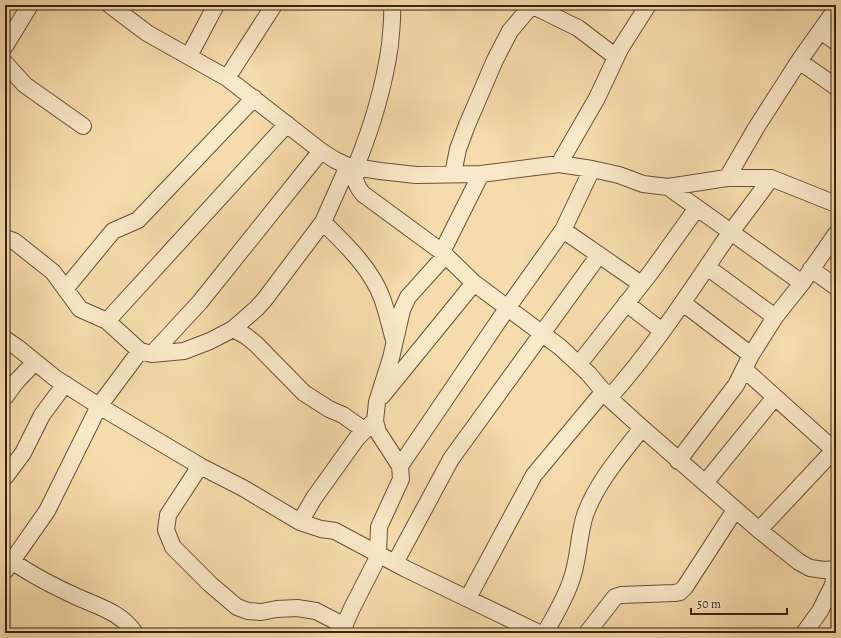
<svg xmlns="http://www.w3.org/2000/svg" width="841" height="638" font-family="Alegreya,serif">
<rect width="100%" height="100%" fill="#f6dcac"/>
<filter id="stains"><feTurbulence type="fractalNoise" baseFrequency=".005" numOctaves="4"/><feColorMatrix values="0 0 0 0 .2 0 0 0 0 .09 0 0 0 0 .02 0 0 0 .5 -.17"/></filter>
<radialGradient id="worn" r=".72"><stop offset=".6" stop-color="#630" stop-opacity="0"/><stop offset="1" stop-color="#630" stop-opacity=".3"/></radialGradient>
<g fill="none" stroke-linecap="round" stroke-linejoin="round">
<!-- minor casing -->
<g stroke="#685136" stroke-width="18">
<path id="minor" d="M 110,5 L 147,33 L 227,78 L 321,151 L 335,160 L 348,166 L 380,171 L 416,175 L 481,174 L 559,164 L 592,169 L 619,175 L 643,184 L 668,187 L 727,178 L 771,178 L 836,204
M 392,5 C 393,19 391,31 390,45 C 384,87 372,127 356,166 C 354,179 355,184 363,194 L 442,252 L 474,283 L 560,347 L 588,373 L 609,398 L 642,428 L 759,530 L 799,562 L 810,568 L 824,570 L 836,569
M 531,5 L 578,28 L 616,57
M 821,31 L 836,42
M 5,46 L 30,5
M 189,56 L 216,5
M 799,61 L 836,87
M 5,63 L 25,85 L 83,126
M 227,78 L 274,5
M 559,164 L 597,98 L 620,49 L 648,5
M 453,174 L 458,149 L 467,125 L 495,60 L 510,31 L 532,5
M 727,178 L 756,128 L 799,61 L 836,9
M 668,187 L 802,283
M 323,222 C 345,244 371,268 382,298 C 387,312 390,326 394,340
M 563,230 L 641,284
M 5,238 L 14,241 L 53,272 L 80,309 L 107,321 L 140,351 L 152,354 L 184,351 L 210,341 L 233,329 L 257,308 L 265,299 L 323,222 L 348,166
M 442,252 L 481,174
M 707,267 L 775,317
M 811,269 L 836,287
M 66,288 L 113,231 L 138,220 L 254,98
M 626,303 L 662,331
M 683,303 L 751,355
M 107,321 L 287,124
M 233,329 L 246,336 L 256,344 L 304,393 L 329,409 L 343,415 L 364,430
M 5,339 L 18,348 L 55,378 L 99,406 L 200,466 L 243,488 L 300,522 L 321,529 L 335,531 L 406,569 L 539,633
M 152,354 L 200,302 L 321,151
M 579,364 L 651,272 L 697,208
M 745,370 L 834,450
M 382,396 L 474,283
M 5,397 L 16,382 L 35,362
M 609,398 C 651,351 686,298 721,246 C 737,223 755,201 771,178
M 678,461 L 736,385 L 751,355 L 775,317 L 802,283 L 836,234
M 200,466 L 168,515 L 166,530 L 173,547 L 210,584 L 237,607 L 248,611 L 261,612 L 277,609 L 297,608 L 316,611 L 345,626
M 400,466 L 508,307 L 563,230 L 592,169
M 5,477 L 23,453 L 42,415 L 65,384
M 705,483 L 775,397
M 300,522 L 314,498 L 357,438 L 372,423
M 759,530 L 836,448
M 5,556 C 26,572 49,584 73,595 C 96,606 120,611 135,633
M 395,563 L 451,459 L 599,255
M 5,571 L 47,511 L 99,406 L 140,351
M 468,598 L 534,475 L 604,391
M 341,633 L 352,608 L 375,563 L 378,555 L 379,527 L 401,479 L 400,466 L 378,432 L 375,421 L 377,402 L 391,358 L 402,310 L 408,297 L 445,256
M 545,633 C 554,617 565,599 571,581 C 579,560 578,537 585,515 C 597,482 621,455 642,428
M 587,633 L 615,597 L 621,595 L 674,593 L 680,592 L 685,587 L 735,510
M 804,633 L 820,611 L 833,585 L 835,569"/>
</g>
<!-- minor -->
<use href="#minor" stroke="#f9e8c9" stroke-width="16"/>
</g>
<!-- margin -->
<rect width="841" height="638" fill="none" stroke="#f6dcac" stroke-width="20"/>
<rect x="6" y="6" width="829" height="626" fill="none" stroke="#39230f" stroke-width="2"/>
<rect x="10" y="10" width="821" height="618" fill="none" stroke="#39230f"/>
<!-- scale -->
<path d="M691 608v6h96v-6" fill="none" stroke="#39230f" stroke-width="2"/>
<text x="697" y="608" font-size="12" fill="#39230f" stroke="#f9e8c9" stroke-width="3" paint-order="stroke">50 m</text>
<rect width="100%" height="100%" filter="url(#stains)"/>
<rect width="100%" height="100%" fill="url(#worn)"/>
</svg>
